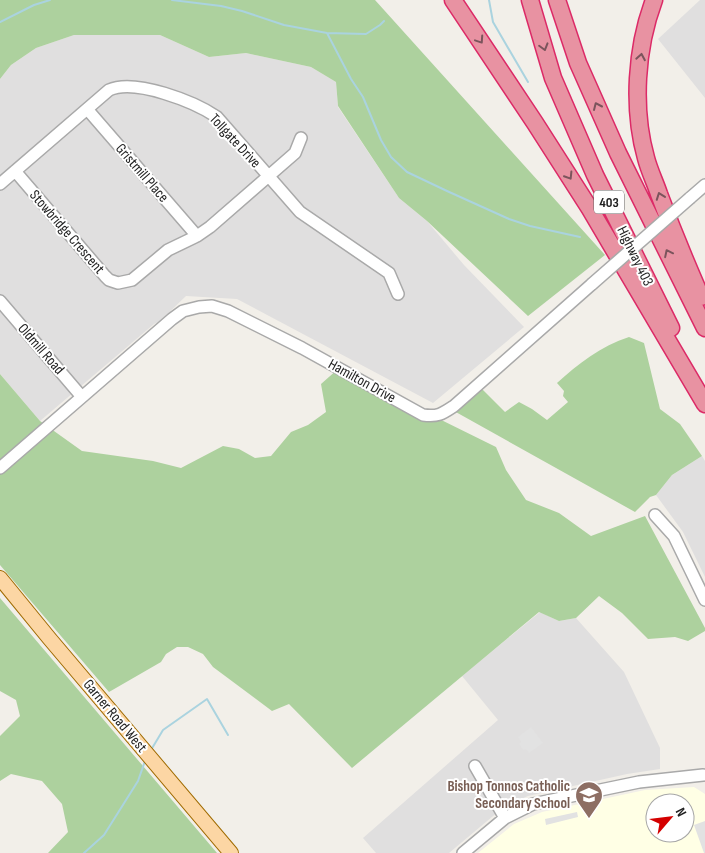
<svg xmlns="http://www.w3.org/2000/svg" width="705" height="853" font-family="'Sofia Sans Condensed',sans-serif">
<rect width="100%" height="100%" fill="#f2efe9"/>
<!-- residential -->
<path fill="#e0dfdf" d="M 700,0 L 705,0 L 705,98 L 658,39 Z
M 74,35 L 160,35 L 209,57 L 246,53 L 311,67 L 336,82 L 338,107 L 399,198 L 427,221 L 464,265 L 524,327 L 433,403 L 237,299 L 186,296 L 160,321 L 154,324 L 40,421 L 0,374 L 0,79 L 11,65 L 36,48 Z
M 702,456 L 705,461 L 705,577 L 683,532 L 656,495 L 672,475 Z
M 540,612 L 559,621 L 576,618 L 624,672 L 660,748 L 660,769 L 627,774 L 528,796 L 505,806 L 449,853 L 376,853 L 363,838 L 498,720 L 462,676 Z"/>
<!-- education -->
<path fill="#ffffe5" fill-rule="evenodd" d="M 694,787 L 705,794 L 705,853 L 478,853 L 514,824 L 542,812 L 645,790 ZM 655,803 L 685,803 L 685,833 L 655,833 Z"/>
<!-- forest -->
<path fill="#add19e" d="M 0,0 L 375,0 L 605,255 L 528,316 L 427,221 L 399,198 L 338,106 L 336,82 L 311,67 L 246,53 L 209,57 L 160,35 L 74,35 L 36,48 L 11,65 L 0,79 Z
M 629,337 L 644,343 L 660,409 L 680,424 L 702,456 L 672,475 L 656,495 L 650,497 L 635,512 L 454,411 L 481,388 L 505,412 L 519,402 L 532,409 L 547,420 L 568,402 L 563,396 L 564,391 L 557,383 C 578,364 601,346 629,337 Z
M 338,369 L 496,447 L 506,470 L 526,500 L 559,513 L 591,536 L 645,516 L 705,628 L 705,631 L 688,641 L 675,637 L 648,639 L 622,613 L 599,596 L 576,618 L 559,621 L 539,612 L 352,768 L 289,704 L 272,711 L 213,667 L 203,654 L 188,647 L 177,647 L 166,654 L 161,662 L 109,692 L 0,565 L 0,374 L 40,421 L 82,451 L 153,461 L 181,468 L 223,446 L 239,449 L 255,458 L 271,456 L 291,432 L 308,425 L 326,412 L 321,384 Z
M 0,598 L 217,853 L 48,853 L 68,832 L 62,804 L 42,781 L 11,774 L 0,781 L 0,736 L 20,716 L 16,700 L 0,691 Z"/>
<!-- parking -->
<path fill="#e2e2e2" d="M 531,727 L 543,743 L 529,753 L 526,749 L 523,750 L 519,744 L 521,742 L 518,737 Z
M 577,812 L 578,817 L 546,825 L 545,819 Z
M 705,821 L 705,853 L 704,853 L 694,825 Z"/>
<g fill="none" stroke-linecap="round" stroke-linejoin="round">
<!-- stream -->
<path stroke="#aad3df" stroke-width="2" d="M 172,0 L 221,6 L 242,11 L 284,25 L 327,33 L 366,34 L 380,25 L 384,21
M 489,0 L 493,22 L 528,82
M 0,22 L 34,5 L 50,0
M 327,33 L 351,79 L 363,97 L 381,140 L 391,157 L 407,172 L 447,191 L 509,219 L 530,226 L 580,237
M 151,750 L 163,730 L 207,699 L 228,735
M 84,853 L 104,835 L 138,781 L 145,761"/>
<!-- minor casing -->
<g stroke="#a9a9a9" stroke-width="14">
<path id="minor" d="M 87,109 L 197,236
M 15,171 L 105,276 L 109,280 L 118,283 L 132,280 L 168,250 L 197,236 L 210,227 L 295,153 L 301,138
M 0,184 L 109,90 C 135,78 195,102 217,117 L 300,212 L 389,273 L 398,294
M 690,198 L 705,185
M 0,301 L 82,397
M 0,468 L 172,319 L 183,311 L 199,307 L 212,306 L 228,311 L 302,348 L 423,415 C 438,417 442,414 454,406 L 592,284
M 655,515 L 674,536 L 705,600
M 475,766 L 505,818
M 463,853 L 505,818 L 533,804 L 639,782 L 703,775"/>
</g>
<!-- major casing -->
<g stroke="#a06b00" stroke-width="16">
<path id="major" d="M 0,578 L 49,638 L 231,853"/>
</g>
<!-- highway casing -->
<g stroke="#dc2a67" stroke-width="19">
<path id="highway" d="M 453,0 L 535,123 L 590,209 L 705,404
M 530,0 L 553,78 L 595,175 L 671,328
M 557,0 L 578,63 L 618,153 L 705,328
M 654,0 C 636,48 632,108 646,158 C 649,170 655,182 659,194 C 672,229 686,263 701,297"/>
</g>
<!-- minor -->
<use href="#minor" stroke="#fff" stroke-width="11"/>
<!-- major -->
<use href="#major" stroke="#fcd6a4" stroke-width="14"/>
<!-- highway -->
<use href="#highway" stroke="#e892a2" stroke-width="16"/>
<!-- minor-bridge casing -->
<g stroke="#a9a9a9" stroke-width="14" stroke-linecap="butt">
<path id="minor-bridge" d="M 592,284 L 690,198"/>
</g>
<!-- minor-bridge -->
<use href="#minor-bridge" stroke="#fff" stroke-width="11"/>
</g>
<!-- one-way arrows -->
<defs><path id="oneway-chevron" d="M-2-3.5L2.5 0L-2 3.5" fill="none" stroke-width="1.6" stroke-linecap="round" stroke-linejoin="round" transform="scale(1.25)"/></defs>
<g stroke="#7b545c">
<use href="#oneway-chevron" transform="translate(480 40) rotate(56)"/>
<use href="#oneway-chevron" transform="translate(544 47) rotate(74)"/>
<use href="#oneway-chevron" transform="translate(641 57) rotate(-80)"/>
<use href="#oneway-chevron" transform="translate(597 106) rotate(-114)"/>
<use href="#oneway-chevron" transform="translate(569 176) rotate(58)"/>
<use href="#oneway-chevron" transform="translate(660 196) rotate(-110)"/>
<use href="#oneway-chevron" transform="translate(668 253) rotate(-116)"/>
</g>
<!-- icons -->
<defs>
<g id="school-pin" transform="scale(1.4375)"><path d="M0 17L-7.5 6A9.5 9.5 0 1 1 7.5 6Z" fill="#8d6e63" stroke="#fff"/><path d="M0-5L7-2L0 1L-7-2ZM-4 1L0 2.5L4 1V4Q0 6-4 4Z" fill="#fff"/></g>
</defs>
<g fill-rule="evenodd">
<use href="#school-pin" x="589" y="795"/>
</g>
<g text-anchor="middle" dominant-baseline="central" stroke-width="4" stroke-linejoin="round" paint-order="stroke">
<!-- shield labels -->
<rect fill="#fff" stroke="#646464" stroke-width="1" x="594" y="190.5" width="30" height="23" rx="4"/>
<g font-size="14" font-weight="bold" fill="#222">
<text x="609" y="202">403</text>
</g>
<!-- street labels -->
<g font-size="15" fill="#222" stroke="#fff">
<text transform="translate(235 141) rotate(47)">Tollgate Drive</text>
<text transform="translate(142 173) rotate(49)">Gristmill Place</text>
<text transform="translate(67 232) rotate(49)">Stowbridge Crescent</text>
<text transform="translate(635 256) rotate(64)">Highway 403</text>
<text transform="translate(41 349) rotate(49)">Oldmill Road</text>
<text transform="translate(362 381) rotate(29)">Hamilton Drive</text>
<text transform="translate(115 716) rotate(50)">Garner Road West</text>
</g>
<!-- education labels -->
<g font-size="15" font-weight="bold" fill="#785e54" stroke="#fff" text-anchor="end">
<text x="570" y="786">Bishop Tonnos Catholic<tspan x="570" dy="17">Secondary School</tspan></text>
</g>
</g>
<!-- north arrow -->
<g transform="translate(670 818) rotate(62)"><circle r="24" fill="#ffffff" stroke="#a7a7a7"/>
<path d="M0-4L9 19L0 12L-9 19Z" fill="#d40000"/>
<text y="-8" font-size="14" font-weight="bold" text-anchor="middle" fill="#222222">N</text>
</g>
</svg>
